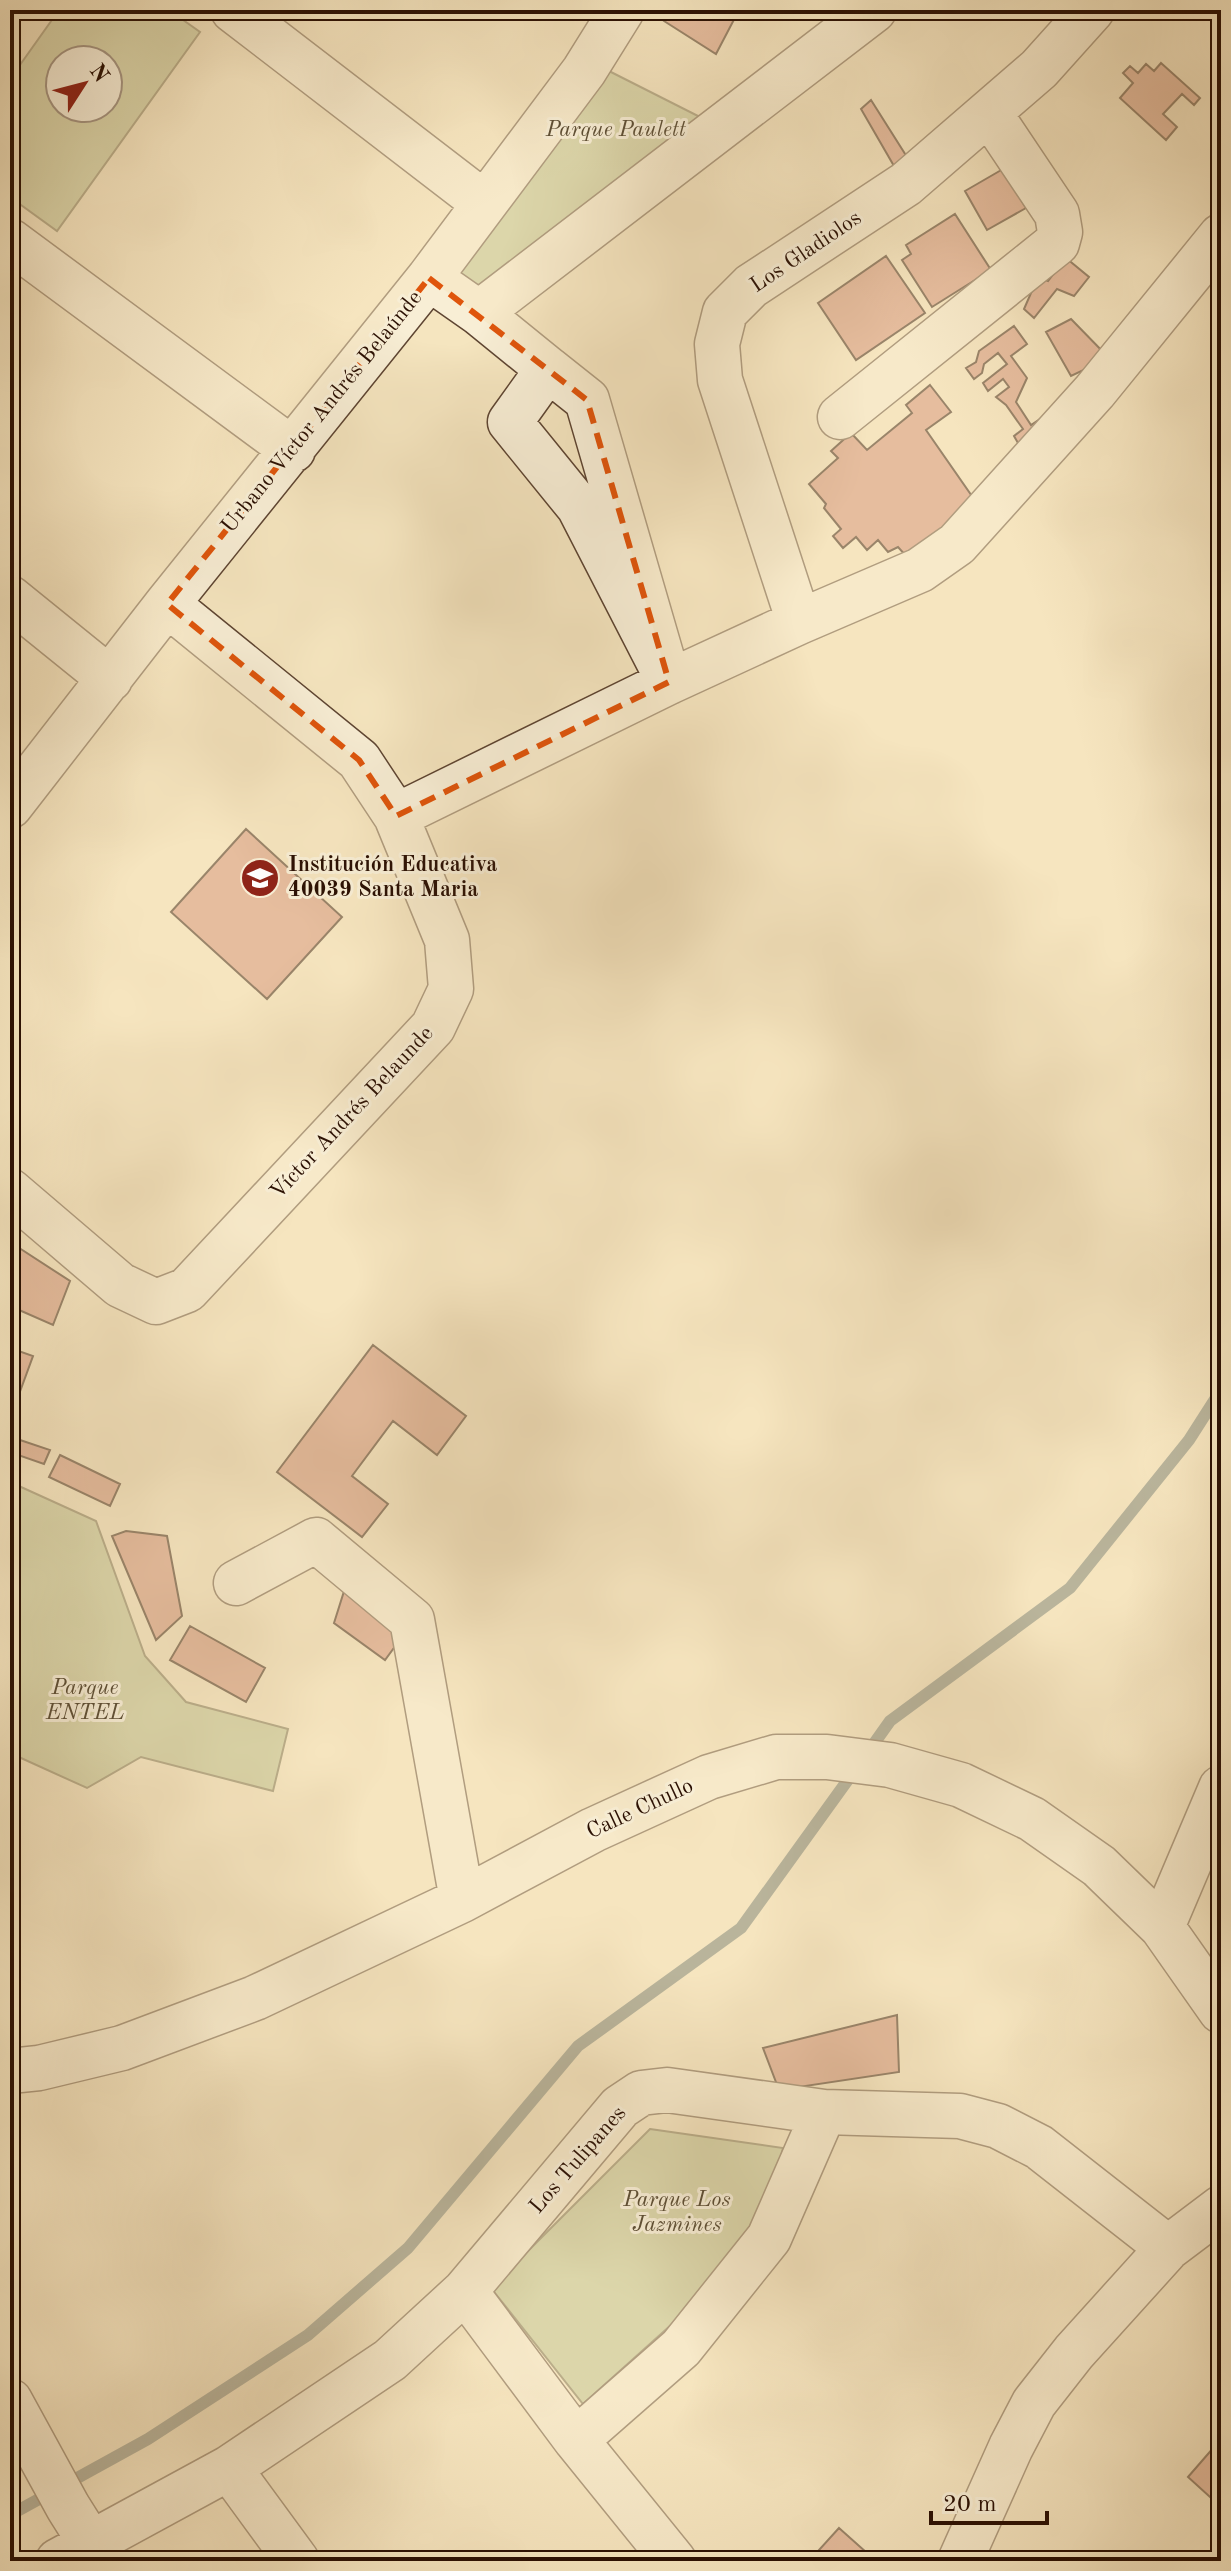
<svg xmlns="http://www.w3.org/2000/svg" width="1231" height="2571" font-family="'Old Standard TT',serif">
<rect width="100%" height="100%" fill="#f5e5bf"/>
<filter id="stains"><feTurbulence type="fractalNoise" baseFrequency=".0025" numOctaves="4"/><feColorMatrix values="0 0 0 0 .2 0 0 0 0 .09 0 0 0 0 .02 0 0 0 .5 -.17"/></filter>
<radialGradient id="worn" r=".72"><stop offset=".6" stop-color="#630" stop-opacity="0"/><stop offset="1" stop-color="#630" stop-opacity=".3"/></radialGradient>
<!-- green -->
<path fill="#bcc491" stroke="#746a4a" stroke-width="2" fill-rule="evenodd" d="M 59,10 L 169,10 L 200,32 L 57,231 L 10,197 L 10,79 ZM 60,60 L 108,60 L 108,108 L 60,108 Z
M 603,68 L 704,119 L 486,303 L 449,276 Z
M 10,1482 L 96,1521 L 145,1656 L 186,1702 L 288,1729 L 273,1791 L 141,1757 L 87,1788 L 10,1753 Z
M 650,2129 L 783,2148 L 771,2201 L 740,2263 L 583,2404 L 491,2288 Z"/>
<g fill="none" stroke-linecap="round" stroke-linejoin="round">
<!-- stream -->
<path stroke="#707870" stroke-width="12" d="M 868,1752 L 890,1721 L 1070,1588 L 1189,1440 L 1221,1390
M 10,2515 L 148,2439 L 308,2335 L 408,2248 L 578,2046 L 741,1928 L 855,1770"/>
</g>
<!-- building -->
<path fill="#d38c76" stroke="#2b1003" stroke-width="2" d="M 670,10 L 739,10 L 716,54 L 664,21 Z
M 1161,63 L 1200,98 L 1194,105 L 1182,94 L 1163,114 L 1177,127 L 1166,140 L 1120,98 L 1133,83 L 1123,73 L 1130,66 L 1138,73 L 1146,64 L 1154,71 Z
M 871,100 L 907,157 L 894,166 L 861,109 Z
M 1003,169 L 1026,208 L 987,230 L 965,191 Z
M 955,214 L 991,270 L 932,307 L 902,260 L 911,254 L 906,245 Z
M 886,256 L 925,313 L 856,360 L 818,303 Z
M 1066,258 L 1089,277 L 1074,296 L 1057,289 L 1034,318 L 1024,309 L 1038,277 L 1048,281 Z
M 1071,319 L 1109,358 L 1071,376 L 1046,332 Z
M 1014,326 L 1027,344 L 1011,356 L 1027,378 L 1016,402 L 1031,425 L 1052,411 L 1022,450 L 1014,436 L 1023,429 L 1006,405 L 996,397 L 1009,387 L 1003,379 L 988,391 L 983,383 L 1007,364 L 998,353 L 984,364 L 982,373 L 974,379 L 966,368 L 976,362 L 979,351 Z
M 930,385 L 951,412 L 926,430 L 976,502 L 917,568 L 898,547 L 888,552 L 878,540 L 867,550 L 856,537 L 843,548 L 833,536 L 841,529 L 824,508 L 826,504 L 809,484 L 838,458 L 831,451 L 851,433 L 867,450 L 912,413 L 906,405 Z
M 246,829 L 342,917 L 267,999 L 171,912 Z
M 10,1242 L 70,1281 L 53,1325 L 10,1306 Z
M 373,1345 L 466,1416 L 437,1455 L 393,1421 L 352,1476 L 388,1504 L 362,1537 L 277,1472 Z
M 10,1348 L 33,1356 L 18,1397 L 10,1394 Z
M 20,1440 L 50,1450 L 44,1464 L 15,1454 Z
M 60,1455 L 120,1484 L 110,1506 L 49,1477 Z
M 126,1531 L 167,1536 L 182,1616 L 156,1640 L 112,1536 Z
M 346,1585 L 407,1630 L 385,1660 L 334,1623 Z
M 190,1626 L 265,1668 L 246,1702 L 170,1660 Z
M 897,2015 L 899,2072 L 779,2090 L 763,2048 Z
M 1221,2439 L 1221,2507 L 1188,2477 Z
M 839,2528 L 876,2561 L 809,2561 Z"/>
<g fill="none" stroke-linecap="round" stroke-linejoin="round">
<!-- minor casing -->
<g stroke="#5e4532" stroke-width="47">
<path id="minor" d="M 233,10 L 484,203
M 10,241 L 293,450
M 429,278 L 479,313 L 548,369 L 510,422 L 579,507 L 669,682 L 587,400 L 548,369
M 479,313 L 874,10
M 840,417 L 1057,243 L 1060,232 L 1057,214 L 990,114
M 10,598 L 110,679
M 799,622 L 720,380 L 717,344 L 725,312 L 751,286 L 906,184 L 1039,69 L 1092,10
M 10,806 L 167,604 L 429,278 L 584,71 L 622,10
M 396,816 L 669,682 L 799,622 L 920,570 L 957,544 L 1095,391 L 1221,236
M 10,1191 L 120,1285 L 156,1302 L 187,1290 L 433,1027 L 451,989 L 447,940 L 396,816 L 359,760 L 167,604
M 236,1583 L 316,1540 L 412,1620 L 462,1900
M 1162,1927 L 1221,1788
M 10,2071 L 39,2068 L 122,2048 L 255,1998 L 462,1900 L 593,1830 L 709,1777 L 776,1757 L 827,1757 L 890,1765 L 961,1785 L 1032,1819 L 1099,1866 L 1162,1927 L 1221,2011
M 465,2291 L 576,2440 L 674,2561
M 10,2401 L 68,2507 L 90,2542
M 576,2440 L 681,2348 L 769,2238 L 824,2112
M 229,2468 L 297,2561
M 58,2561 L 229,2468 L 390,2360 L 465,2291 L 620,2107 L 641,2093 L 667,2090 L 824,2112 L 960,2116 L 998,2126 L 1039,2147 L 1168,2248
M 960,2561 L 1011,2447 L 1034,2403 L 1074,2352 L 1168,2248 L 1221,2208"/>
</g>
<!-- minor -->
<use href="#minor" stroke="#f8eed5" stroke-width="44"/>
</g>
<!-- marked area -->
<path d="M0 0H1231V2571H0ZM 429,278 L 587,400 L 669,682 L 396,816 L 359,760 L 167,604 Z" fill="#f5e5bf" fill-opacity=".55" fill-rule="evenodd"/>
<path fill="none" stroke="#df550c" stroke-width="6" stroke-dasharray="16 10" stroke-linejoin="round" d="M 429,278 L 587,400 L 669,682 L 396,816 L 359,760 L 167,604 Z"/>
<!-- icons -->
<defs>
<g id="school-disc" transform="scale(2)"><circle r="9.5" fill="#8f2418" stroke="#f8eed5"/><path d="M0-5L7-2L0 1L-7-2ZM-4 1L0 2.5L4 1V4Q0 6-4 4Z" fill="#fff"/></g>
</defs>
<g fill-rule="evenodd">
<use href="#school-disc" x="260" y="878"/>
</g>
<g text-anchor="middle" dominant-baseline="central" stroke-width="6" stroke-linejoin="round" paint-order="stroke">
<!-- park labels -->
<g font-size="22" font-style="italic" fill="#5e4f35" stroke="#f8eed5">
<text x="616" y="130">Parque Paulett</text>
<text x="85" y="1688">Parque<tspan x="85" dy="25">ENTEL</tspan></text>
<text x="677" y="2200">Parque Los<tspan x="677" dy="25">Jazmines</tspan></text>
</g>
<!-- street labels -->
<g font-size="22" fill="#2b1003" stroke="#f8eed5">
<text transform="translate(806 252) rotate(-34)">Los Gladiolos</text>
<text transform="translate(322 412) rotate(-51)">Urbano Víctor Andrés Belaúnde</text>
<text transform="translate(352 1113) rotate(-47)">Víctor Andrés Belaunde</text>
<text transform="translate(640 1809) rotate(-25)">Calle Chullo</text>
<text transform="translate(578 2160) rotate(-49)">Los Tulipanes</text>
</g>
<!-- poi labels -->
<g font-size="22" font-weight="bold" fill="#2b1003" stroke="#f8eed5" text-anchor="start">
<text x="288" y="865">Institución Educativa<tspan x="288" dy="25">40039 Santa Maria</tspan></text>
</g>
</g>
<!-- margin -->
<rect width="1231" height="2571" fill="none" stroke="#f5e5bf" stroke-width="40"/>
<rect x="12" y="12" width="1207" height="2547" fill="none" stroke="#2b1003" stroke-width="4"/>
<rect x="20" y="20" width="1191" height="2531" fill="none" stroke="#2b1003" stroke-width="2"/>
<!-- north arrow -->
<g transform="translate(84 84) rotate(54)"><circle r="38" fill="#f8eed5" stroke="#a69581" stroke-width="2"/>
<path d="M0-6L14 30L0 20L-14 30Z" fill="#8f2418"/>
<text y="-12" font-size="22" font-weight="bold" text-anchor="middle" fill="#2b1003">N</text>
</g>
<!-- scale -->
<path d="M931 2511v12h116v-12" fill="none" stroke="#2b1003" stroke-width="4"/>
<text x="943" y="2511" font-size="24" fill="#2b1003" stroke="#f8eed5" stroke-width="6" paint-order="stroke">20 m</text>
<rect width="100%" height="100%" filter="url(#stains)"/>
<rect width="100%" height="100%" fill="url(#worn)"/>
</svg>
